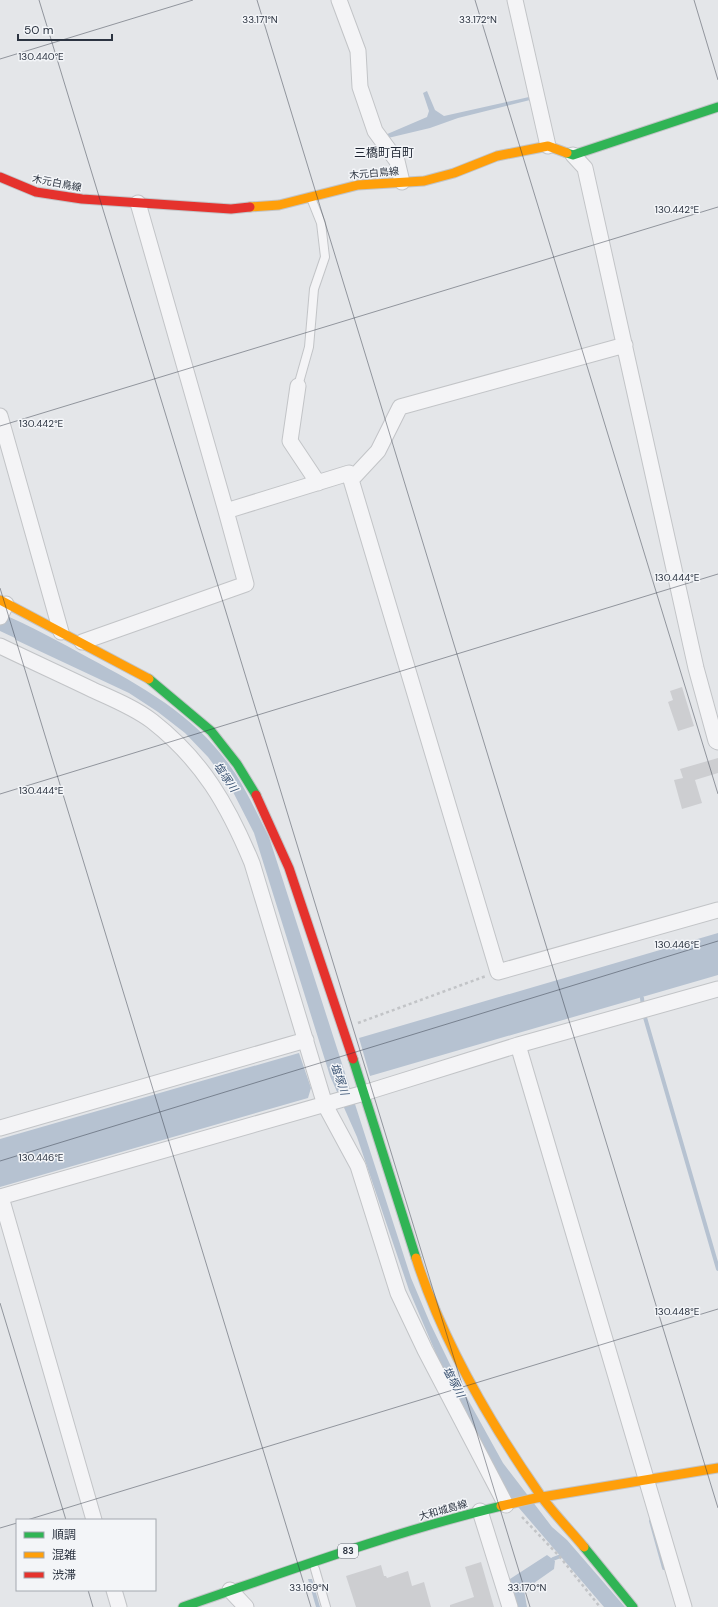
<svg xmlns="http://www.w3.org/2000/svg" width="718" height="1607" font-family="'DM Sans','Noto Sans JP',sans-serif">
<rect width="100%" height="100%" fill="#e4e6e9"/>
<!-- water -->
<path fill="#b6c2d1" d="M 427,91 L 435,110 L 444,116 L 529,97 L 530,100 L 458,118 L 430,128 L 388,138 L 385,135 L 427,117 L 429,111 L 423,93 Z
M 0,613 C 31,626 60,642 89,658 C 145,688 199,718 235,773 C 248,793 258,816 269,837 L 411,1278 L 430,1323 L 461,1387 L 503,1463 L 552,1527 L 567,1540 L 625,1607 L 604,1607 L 501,1487 L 465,1409 L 440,1363 L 409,1290 L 357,1137 L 330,1076 L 254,833 L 231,788 L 208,757 L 185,733 L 158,712 L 129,693 L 16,640 L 15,638 L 0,631 Z
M 718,933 L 718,975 L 370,1076 L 359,1038 Z
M 299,1053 L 311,1088 L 308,1098 L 0,1187 L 0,1139 Z
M 547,1555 L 555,1561 L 554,1569 L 524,1590 L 527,1607 L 516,1607 L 507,1581 Z
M 312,1579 L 320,1607 L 316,1607 L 308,1579 Z"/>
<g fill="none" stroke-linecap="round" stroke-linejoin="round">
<!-- stream -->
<path stroke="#b6c2d1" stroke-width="4" d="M 642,998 L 643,1007
M 644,1014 L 718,1269
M 651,1521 L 664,1568
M 553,1559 L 566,1554"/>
</g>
<!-- building -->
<path fill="#cdced1" d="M 682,687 L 694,726 L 678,731 L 668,702 L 673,700 L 670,691 Z
M 718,758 L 718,773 L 695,780 L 702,803 L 682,809 L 674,780 L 683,778 L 680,769 Z
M 481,1562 L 494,1607 L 450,1607 L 450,1605 L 474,1597 L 465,1567 Z
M 381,1565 L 384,1576 L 386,1576 L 387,1578 L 408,1571 L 412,1586 L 424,1582 L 431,1607 L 356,1607 L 346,1576 Z"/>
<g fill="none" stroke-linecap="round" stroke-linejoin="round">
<!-- lane casing -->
<g stroke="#c2c4c7" stroke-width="10">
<path id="lane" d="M 298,386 L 309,347 L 314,289 L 325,257 L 321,223 L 311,198
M 315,1569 L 326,1607"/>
</g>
<!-- street casing -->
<g stroke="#c2c4c7" stroke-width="17">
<path id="street" d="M 339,0 L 358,51 L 360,87 L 375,131 L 397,161 L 402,182
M 515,0 L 548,146
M 573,155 L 585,168 L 696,668 L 716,741 L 718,742
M 298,386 L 290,441 L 318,483
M 0,416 L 61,632
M 351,480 L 378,451 L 400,407 L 625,345
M 226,511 L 349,473 L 498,972 L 718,910
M 0,617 L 6,604
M 82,642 L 246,584 L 226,511 L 138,203
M 0,646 C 31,661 62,675 93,690 C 113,699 135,708 152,721 C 202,760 228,805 252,863 L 325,1105 L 358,1166 L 398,1293 L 425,1350 L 506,1505
M 518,1045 L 684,1607
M 0,1128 L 306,1040
M 0,1197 L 364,1093 L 518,1045 L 718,989
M 1,1197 L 94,1520
M 480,1511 L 510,1607
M 114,1590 L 119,1607
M 230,1590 L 246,1607"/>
</g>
<!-- fast casing -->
<g stroke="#c2c4c7" stroke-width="11">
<path id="fast" d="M 567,153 L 573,155 L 718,107
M 149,679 L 211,731 L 237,764 L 256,795
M 353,1059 L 416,1258
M 584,1547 L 633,1607
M 183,1607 C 288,1571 393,1532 501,1506"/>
</g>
<!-- slow casing -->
<g stroke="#c2c4c7" stroke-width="11">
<path id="slow" d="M 250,207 L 279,205 L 358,185 L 424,181 L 454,173 L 497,156 L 548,146 L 567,153
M 0,600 L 149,679
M 416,1258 C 443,1343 490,1423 541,1496 C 554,1514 570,1530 584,1547
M 501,1506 L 536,1498 L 718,1468"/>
</g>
<!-- jam casing -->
<g stroke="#c2c4c7" stroke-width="11">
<path id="jam" d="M 0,177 L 36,192 L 82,199 L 231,209 L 250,207
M 256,795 L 289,868 L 353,1059"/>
</g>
<!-- path -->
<path stroke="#c2c4c7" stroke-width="2.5" stroke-dasharray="3 3" stroke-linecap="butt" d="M 358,1023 L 486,976
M 522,1517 L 560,1557 L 600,1607"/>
<!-- lane -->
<use href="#lane" stroke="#f4f4f6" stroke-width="8"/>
<!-- street -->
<use href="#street" stroke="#f4f4f6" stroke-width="15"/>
<!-- fast -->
<use href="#fast" stroke="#30b455" stroke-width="9"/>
<!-- slow -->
<use href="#slow" stroke="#ff9f0a" stroke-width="9"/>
<!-- jam -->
<use href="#jam" stroke="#e5322d" stroke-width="9"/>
</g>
<!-- ticks -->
<path fill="none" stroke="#2c3441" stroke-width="1" stroke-opacity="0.45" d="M 39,0 L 530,1607M 257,0 L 718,1508M 475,0 L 718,794M 694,0 L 718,80M 0,59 L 193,0M 0,426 L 718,207M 0,588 L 311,1607M 0,794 L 718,574M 0,1161 L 718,941M 0,1303 L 66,1520M 27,1520 L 718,1309M 0,1528 L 17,1523M 88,1590 L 93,1607"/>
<g text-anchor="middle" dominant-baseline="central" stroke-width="3" stroke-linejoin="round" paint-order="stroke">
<!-- shield labels -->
<rect fill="#f3f5f8" stroke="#686e78" stroke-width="1" x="338" y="1544" width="20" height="14" rx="3"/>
<g font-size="9" font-weight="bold" fill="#2c3441">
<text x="348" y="1551">83</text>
</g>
<!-- street labels -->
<g font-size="10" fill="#2c3441" stroke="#f3f5f8">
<text transform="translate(374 173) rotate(-5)">木元白鳥線</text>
<text transform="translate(57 183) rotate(11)">木元白鳥線</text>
<text transform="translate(443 1510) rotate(-16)">大和城島線</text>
</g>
<!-- water labels -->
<g font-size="11" font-style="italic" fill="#3a5272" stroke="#f3f5f8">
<text transform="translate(226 777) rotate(56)">塩塚川</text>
<text transform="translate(340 1079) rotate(71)">塩塚川</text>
<text transform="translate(454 1382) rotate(62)">塩塚川</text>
</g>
<!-- quarter labels -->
<g font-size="12" fill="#1e2532" stroke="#f3f5f8">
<text x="384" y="153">三橋町百町</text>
</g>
</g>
<g font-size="10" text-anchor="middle" fill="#2c3441" stroke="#f3f5f8" stroke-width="3" stroke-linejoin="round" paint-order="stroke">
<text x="260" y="23">33.171°N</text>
<text x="478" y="23">33.172°N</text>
<text x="41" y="60">130.440°E</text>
<text x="677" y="213">130.442°E</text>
<text x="41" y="427">130.442°E</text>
<text x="677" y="581">130.444°E</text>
<text x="41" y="794">130.444°E</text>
<text x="677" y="948">130.446°E</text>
<text x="41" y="1161">130.446°E</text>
<text x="677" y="1315">130.448°E</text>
<text x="309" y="1591">33.169°N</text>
<text x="527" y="1591">33.170°N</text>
</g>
<!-- legend -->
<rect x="16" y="1519" width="140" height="72" fill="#f3f5f8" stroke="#a3a8af"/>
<rect x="24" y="1532" width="20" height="6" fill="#30b455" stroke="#a3a8af"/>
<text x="52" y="1539" font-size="12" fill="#2c3441">順調</text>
<rect x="24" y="1552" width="20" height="6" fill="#ff9f0a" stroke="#a3a8af"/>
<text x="52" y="1559" font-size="12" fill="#2c3441">混雑</text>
<rect x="24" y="1572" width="20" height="6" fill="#e5322d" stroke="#a3a8af"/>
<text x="52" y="1579" font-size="12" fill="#2c3441">渋滞</text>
<!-- scale -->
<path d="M18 34v6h94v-6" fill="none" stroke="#2c3441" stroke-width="2"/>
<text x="24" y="34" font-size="12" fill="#2c3441" stroke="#f3f5f8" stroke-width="3" paint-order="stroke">50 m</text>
</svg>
